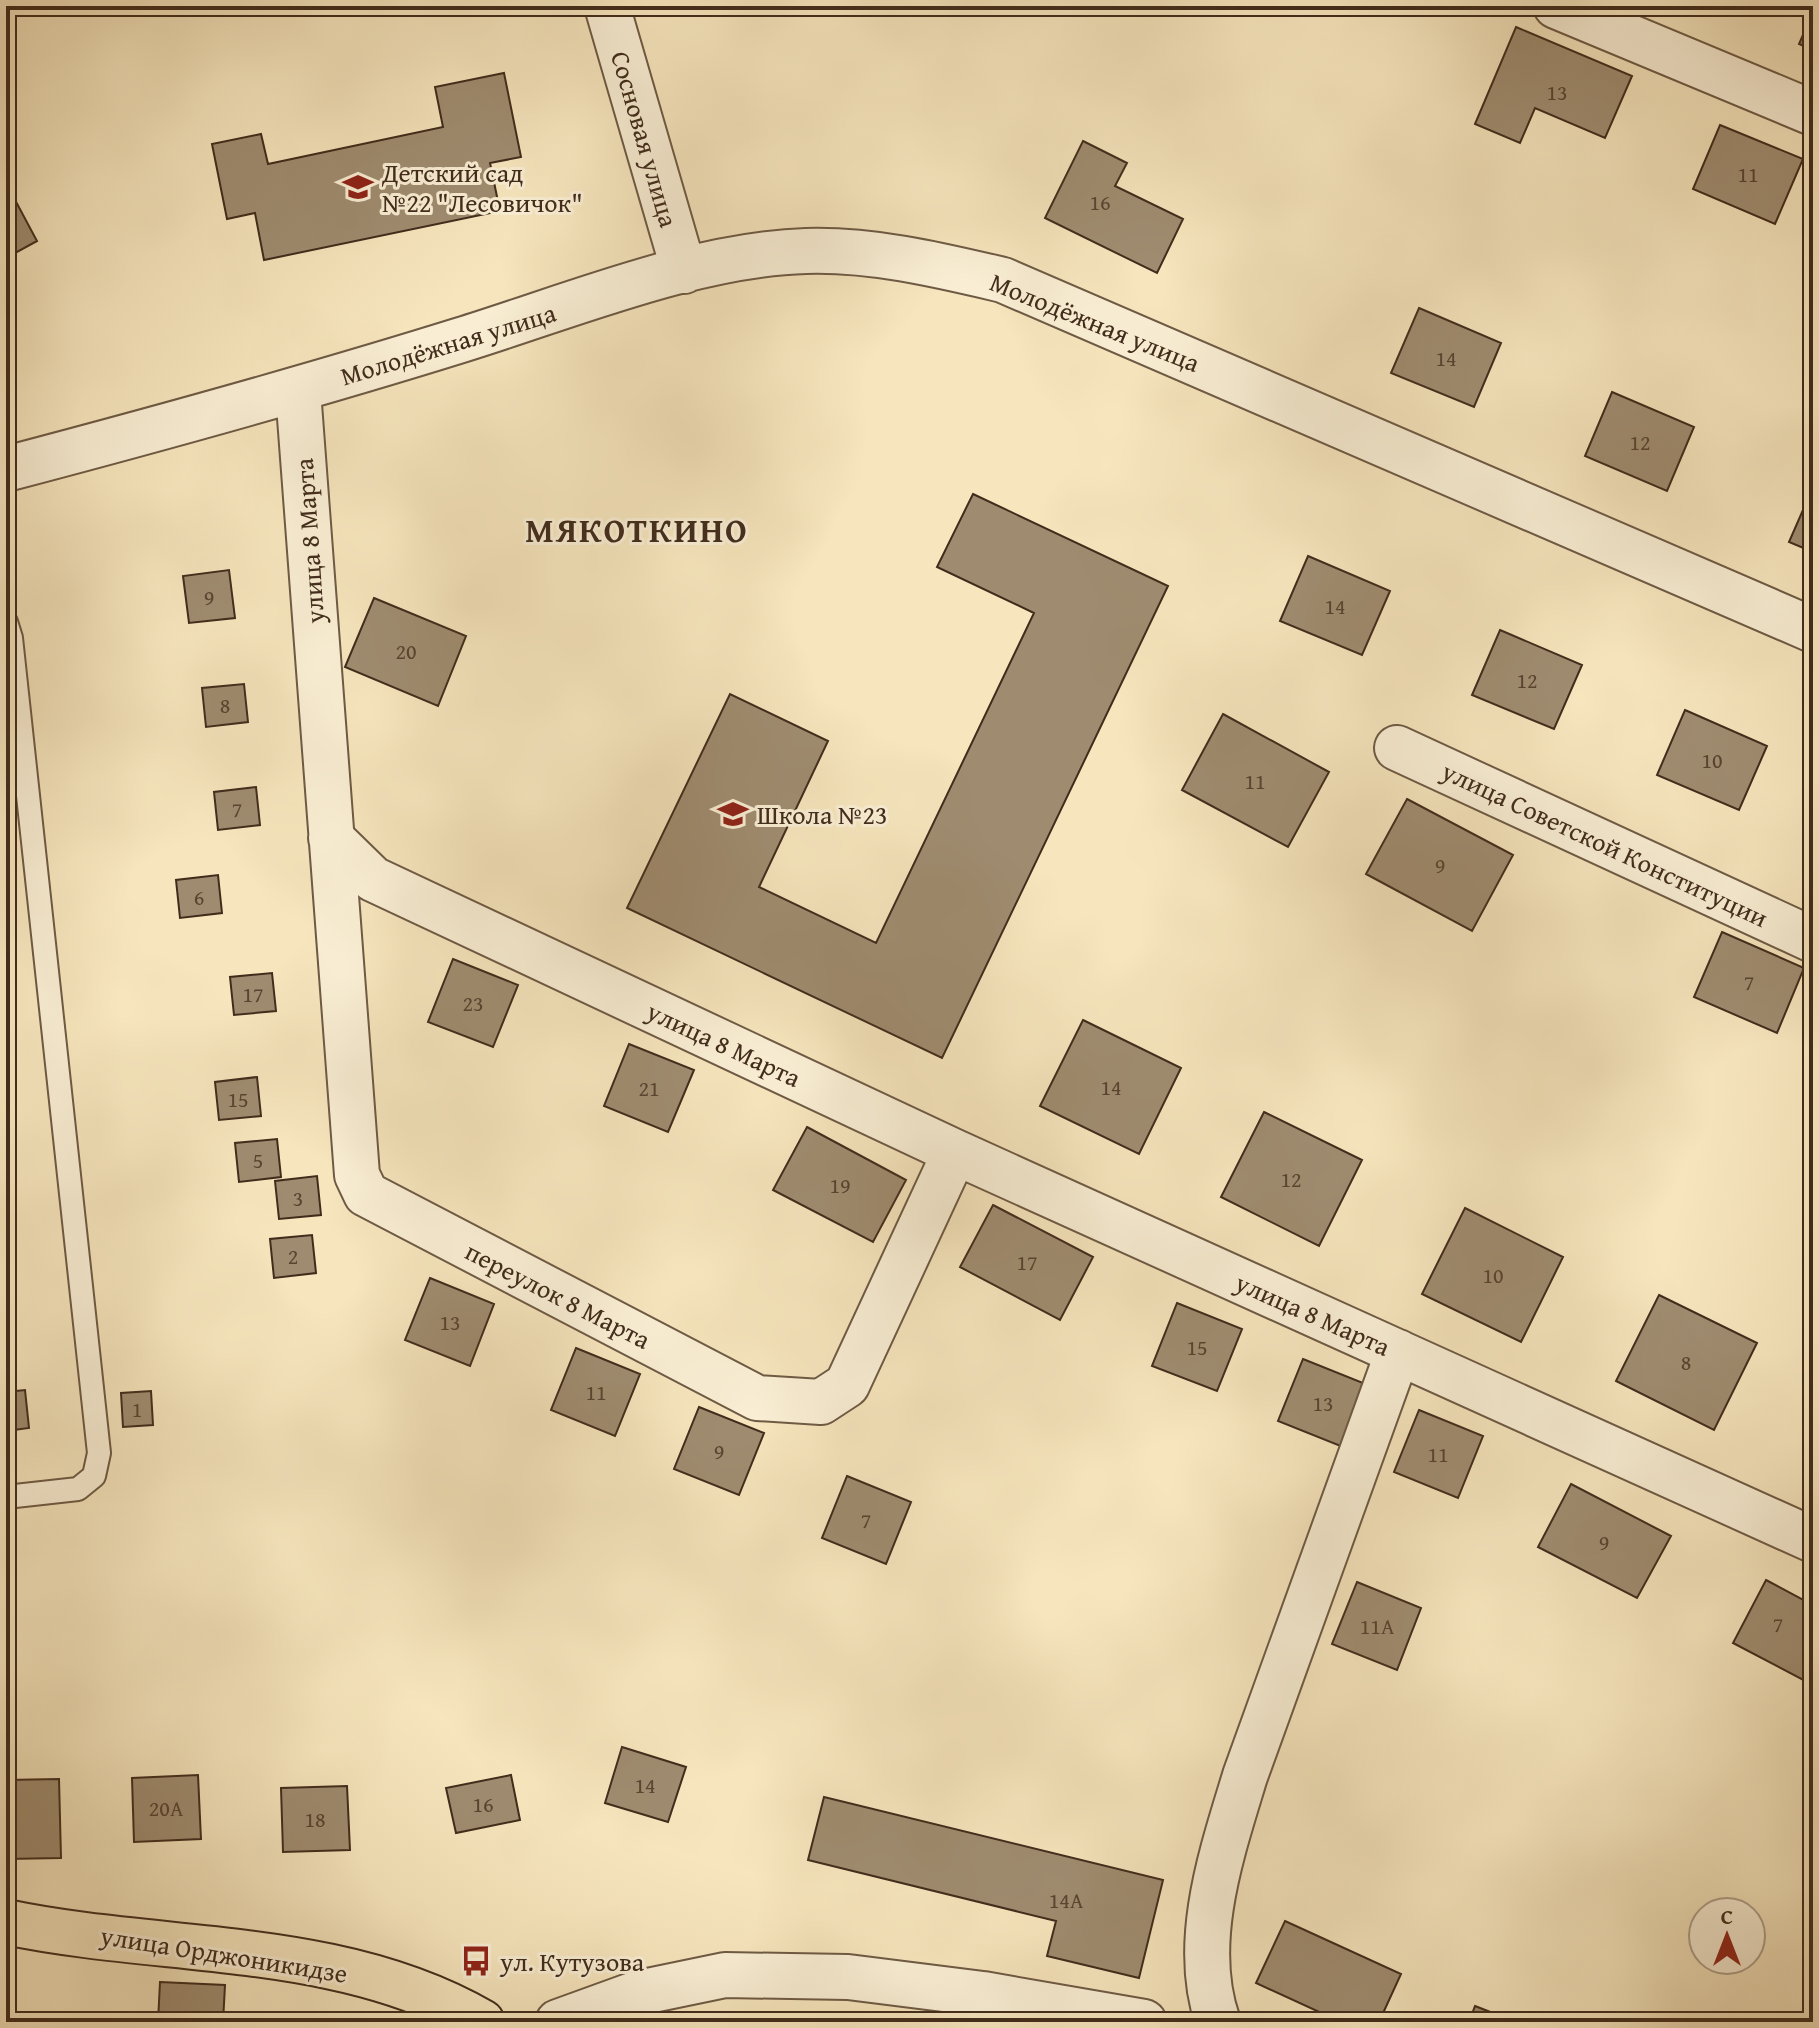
<svg xmlns="http://www.w3.org/2000/svg" width="1819" height="2028" font-family="'Gentium Book Plus',serif">
<rect width="100%" height="100%" fill="#f6e5bd"/>
<filter id="stains"><feTurbulence type="fractalNoise" baseFrequency=".0025" numOctaves="4"/><feColorMatrix values="0 0 0 0 .2 0 0 0 0 .09 0 0 0 0 .02 0 0 0 .5 -.17"/></filter>
<radialGradient id="worn" r=".72"><stop offset=".6" stop-color="#630" stop-opacity="0"/><stop offset="1" stop-color="#630" stop-opacity=".3"/></radialGradient>
<!-- building -->
<path fill="#9f8c70" stroke="#412c1c" stroke-width="2" d="M 1813,12 L 1813,50 L 1799,44 Z
M 1516,27 L 1632,76 L 1605,138 L 1535,108 L 1520,143 L 1475,124 Z
M 504,73 L 521,157 L 490,163 L 500,211 L 264,260 L 255,213 L 227,219 L 212,144 L 261,134 L 268,164 L 443,127 L 435,87 Z
M 1720,125 L 1803,159 L 1775,224 L 1693,189 Z
M 1083,141 L 1127,163 L 1115,186 L 1183,219 L 1157,273 L 1045,218 Z
M 6,183 L 37,241 L 6,258 Z
M 1419,308 L 1501,343 L 1474,407 L 1391,373 Z
M 1612,392 L 1694,427 L 1667,491 L 1585,456 Z
M 1813,487 L 1813,552 L 1789,542 Z
M 973,494 L 1168,586 L 942,1058 L 627,908 L 730,694 L 828,741 L 759,887 L 876,943 L 1034,613 L 937,567 Z
M 1308,556 L 1390,591 L 1362,655 L 1280,621 Z
M 229,570 L 235,618 L 189,623 L 183,576 Z
M 374,598 L 466,636 L 438,706 L 345,667 Z
M 1500,630 L 1582,665 L 1554,729 L 1472,695 Z
M 244,684 L 248,722 L 206,727 L 202,688 Z
M 1685,710 L 1767,746 L 1739,810 L 1657,775 Z
M 1223,714 L 1329,772 L 1288,847 L 1182,790 Z
M 256,787 L 260,825 L 218,830 L 214,792 Z
M 1407,799 L 1513,855 L 1472,931 L 1366,874 Z
M 218,875 L 222,913 L 180,918 L 176,880 Z
M 1722,932 L 1804,968 L 1777,1033 L 1694,997 Z
M 453,959 L 518,985 L 493,1047 L 428,1022 Z
M 272,973 L 276,1011 L 234,1015 L 230,977 Z
M 1083,1020 L 1181,1068 L 1139,1154 L 1040,1106 Z
M 629,1044 L 694,1070 L 668,1132 L 604,1106 Z
M 257,1077 L 261,1116 L 219,1120 L 215,1082 Z
M 1264,1112 L 1362,1160 L 1319,1246 L 1221,1197 Z
M 807,1127 L 906,1180 L 873,1242 L 773,1190 Z
M 277,1139 L 281,1177 L 239,1182 L 235,1143 Z
M 317,1176 L 321,1215 L 279,1219 L 275,1181 Z
M 993,1205 L 1093,1257 L 1060,1320 L 960,1267 Z
M 1465,1208 L 1563,1257 L 1521,1342 L 1422,1294 Z
M 312,1235 L 316,1273 L 274,1278 L 270,1239 Z
M 430,1278 L 494,1304 L 470,1366 L 405,1340 Z
M 1659,1295 L 1757,1343 L 1714,1430 L 1616,1381 Z
M 1177,1303 L 1242,1329 L 1217,1391 L 1152,1366 Z
M 576,1348 L 640,1374 L 615,1436 L 551,1410 Z
M 1303,1359 L 1368,1385 L 1343,1447 L 1278,1421 Z
M 25,1390 L 29,1428 L 6,1431 L 6,1392 Z
M 151,1391 L 153,1425 L 123,1427 L 121,1393 Z
M 699,1407 L 764,1433 L 739,1495 L 674,1469 Z
M 1419,1410 L 1483,1436 L 1458,1498 L 1394,1472 Z
M 1813,1452 L 1813,1474 L 1804,1470 Z
M 847,1476 L 911,1502 L 886,1564 L 822,1538 Z
M 1571,1484 L 1671,1536 L 1637,1598 L 1538,1547 Z
M 1766,1580 L 1813,1605 L 1813,1685 L 1733,1643 Z
M 1357,1582 L 1421,1608 L 1397,1670 L 1332,1644 Z
M 622,1747 L 686,1767 L 668,1822 L 605,1803 Z
M 198,1775 L 201,1839 L 134,1842 L 132,1778 Z
M 511,1775 L 520,1820 L 456,1833 L 446,1788 Z
M 59,1779 L 61,1858 L 6,1859 L 6,1780 Z
M 347,1786 L 350,1850 L 283,1852 L 281,1788 Z
M 824,1797 L 1163,1880 L 1139,1978 L 1047,1956 L 1056,1921 L 808,1860 Z
M 1285,1921 L 1401,1974 L 1379,2022 L 1341,2022 L 1256,1983 Z
M 160,1982 L 225,1985 L 223,2022 L 158,2022 Z
M 1475,2006 L 1516,2022 L 1469,2022 Z"/>
<g fill="none" stroke-linecap="round" stroke-linejoin="round">
<!-- lane casing -->
<g stroke="#6e5a44" stroke-width="26">
<path id="lane" d="M 6,622 L 11,638 L 99,1453 L 94,1476 L 78,1489 L 6,1497"/>
</g>
<!-- street casing -->
<g stroke="#6e5a44" stroke-width="48">
<path id="street" d="M 607,6 L 684,271
M 1556,6 L 1813,113
M 298,391 L 357,1175 L 366,1194 L 757,1398 L 821,1402 L 847,1385 L 955,1152
M 6,469 C 158,429 310,387 461,340 C 568,307 695,254 806,251 C 873,249 939,265 1003,280 L 1813,630
M 1397,748 L 1813,940
M 331,838 L 373,879 L 955,1152 L 1813,1540
M 558,2022 L 638,1993 L 725,1975 L 848,1977 L 983,1994 L 1144,2022
M 1218,2022 C 1190,1943 1222,1852 1245,1776 L 1398,1352"/>
</g>
<!-- primary casing -->
<g stroke="#412c1c" stroke-width="48">
<path id="primary" d="M 6,1922 C 163,1955 339,1939 482,2022"/>
</g>
<!-- lane -->
<use href="#lane" stroke="#f9eed4" stroke-width="22"/>
<!-- street -->
<use href="#street" stroke="#f9eed4" stroke-width="44"/>
<!-- primary -->
<use href="#primary" stroke="#f6e5bd" stroke-width="44"/>
</g>
<!-- icons -->
<defs>
<g id="school-bare" transform="scale(2.4)"><path d="M0-5L7-2L0 1L-7-2ZM-4 1L0 2.5L4 1V4Q0 6-4 4Z" fill="#8f2418" stroke="#f9eed4" stroke-width="2.5" paint-order="stroke"/></g>
<g id="bus-bare" transform="scale(2.4)"><path d="M-5-6H5V4H4V6H2V4H-2V6H-4V4H-5ZM-3.5-4V0h7V-4ZM-3.5 1.2v1.5H-2V1.2ZM2 1.2v1.5H3.5V1.2Z" fill="#8f2418" stroke="#f9eed4" stroke-width="2.5" paint-order="stroke"/></g>
</defs>
<g fill-rule="evenodd">
<use href="#school-bare" x="358" y="187"/>
<use href="#school-bare" x="733" y="814"/>
<use href="#bus-bare" x="476" y="1961"/>
</g>
<g text-anchor="middle" dominant-baseline="central" stroke-width="6" stroke-linejoin="round" paint-order="stroke">
<!-- number labels -->
<g font-size="22" fill="#584431">
<text x="1557" y="92">13</text>
<text x="1748" y="174">11</text>
<text x="1100" y="202">16</text>
<text x="1446" y="358">14</text>
<text x="1640" y="442">12</text>
<text x="209" y="597">9</text>
<text x="1335" y="606">14</text>
<text x="406" y="651">20</text>
<text x="1527" y="680">12</text>
<text x="225" y="705">8</text>
<text x="1712" y="760">10</text>
<text x="1255" y="781">11</text>
<text x="237" y="809">7</text>
<text x="1440" y="865">9</text>
<text x="199" y="897">6</text>
<text x="1749" y="982">7</text>
<text x="253" y="994">17</text>
<text x="473" y="1003">23</text>
<text x="1111" y="1087">14</text>
<text x="649" y="1088">21</text>
<text x="238" y="1099">15</text>
<text x="258" y="1160">5</text>
<text x="1291" y="1179">12</text>
<text x="840" y="1185">19</text>
<text x="298" y="1198">3</text>
<text x="293" y="1256">2</text>
<text x="1027" y="1262">17</text>
<text x="1493" y="1275">10</text>
<text x="450" y="1322">13</text>
<text x="1197" y="1347">15</text>
<text x="1686" y="1362">8</text>
<text x="596" y="1392">11</text>
<text x="1323" y="1403">13</text>
<text x="137" y="1409">1</text>
<text x="719" y="1451">9</text>
<text x="1438" y="1454">11</text>
<text x="866" y="1520">7</text>
<text x="1604" y="1542">9</text>
<text x="1778" y="1624">7</text>
<text x="1377" y="1626">11А</text>
<text x="645" y="1785">14</text>
<text x="483" y="1804">16</text>
<text x="166" y="1808">20А</text>
<text x="315" y="1819">18</text>
<text x="1066" y="1900">14А</text>
</g>
<!-- street labels -->
<g font-size="26" fill="#412c1c" stroke="#f9eed4">
<text transform="translate(645 139) rotate(74)">Сосновая улица</text>
<text transform="translate(1095 322) rotate(22)">Молодёжная улица</text>
<text transform="translate(448 344) rotate(-17)">Молодёжная улица</text>
<text transform="translate(309 541) rotate(-94)">улица 8 Марта</text>
<text transform="translate(1605 844) rotate(25)">улица Советской Конституции</text>
<text transform="translate(724 1044) rotate(25)">улица 8 Марта</text>
<text transform="translate(558 1295) rotate(27)">переулок 8 Марта</text>
<text transform="translate(1313 1314) rotate(24)">улица 8 Марта</text>
<text transform="translate(224 1954) rotate(9)">улица Орджоникидзе</text>
</g>
<!-- poi labels -->
<g font-size="26" fill="#412c1c" stroke="#f9eed4" text-anchor="start">
<text x="382" y="172">Детский сад<tspan x="382" dy="30">№22 "Лесовичок"</tspan></text>
<text x="757" y="814">Школа №23</text>
<text x="500" y="1961">ул. Кутузова</text>
</g>
<!-- district labels -->
<g font-size="34" font-weight="bold" letter-spacing="2" fill="#412c1c" stroke="#f9eed4">
<text x="637" y="529">МЯКОТКИНО</text>
</g>
</g>
<!-- margin -->
<rect width="1819" height="2028" fill="none" stroke="#f6e5bd" stroke-width="32"/>
<rect x="8" y="8" width="1803" height="2012" fill="none" stroke="#412c1c" stroke-width="4"/>
<rect x="16" y="16" width="1787" height="1996" fill="none" stroke="#412c1c" stroke-width="2"/>
<!-- north arrow -->
<g transform="translate(1727 1936)"><circle r="38" fill="#f9eed4" stroke="#afa08a" stroke-width="2"/>
<path d="M0-6L14 30L0 20L-14 30Z" fill="#8f2418"/>
<text y="-12" font-size="22" font-weight="bold" text-anchor="middle" fill="#412c1c">С</text>
</g>
<rect width="100%" height="100%" filter="url(#stains)"/>
<rect width="100%" height="100%" fill="url(#worn)"/>
</svg>
